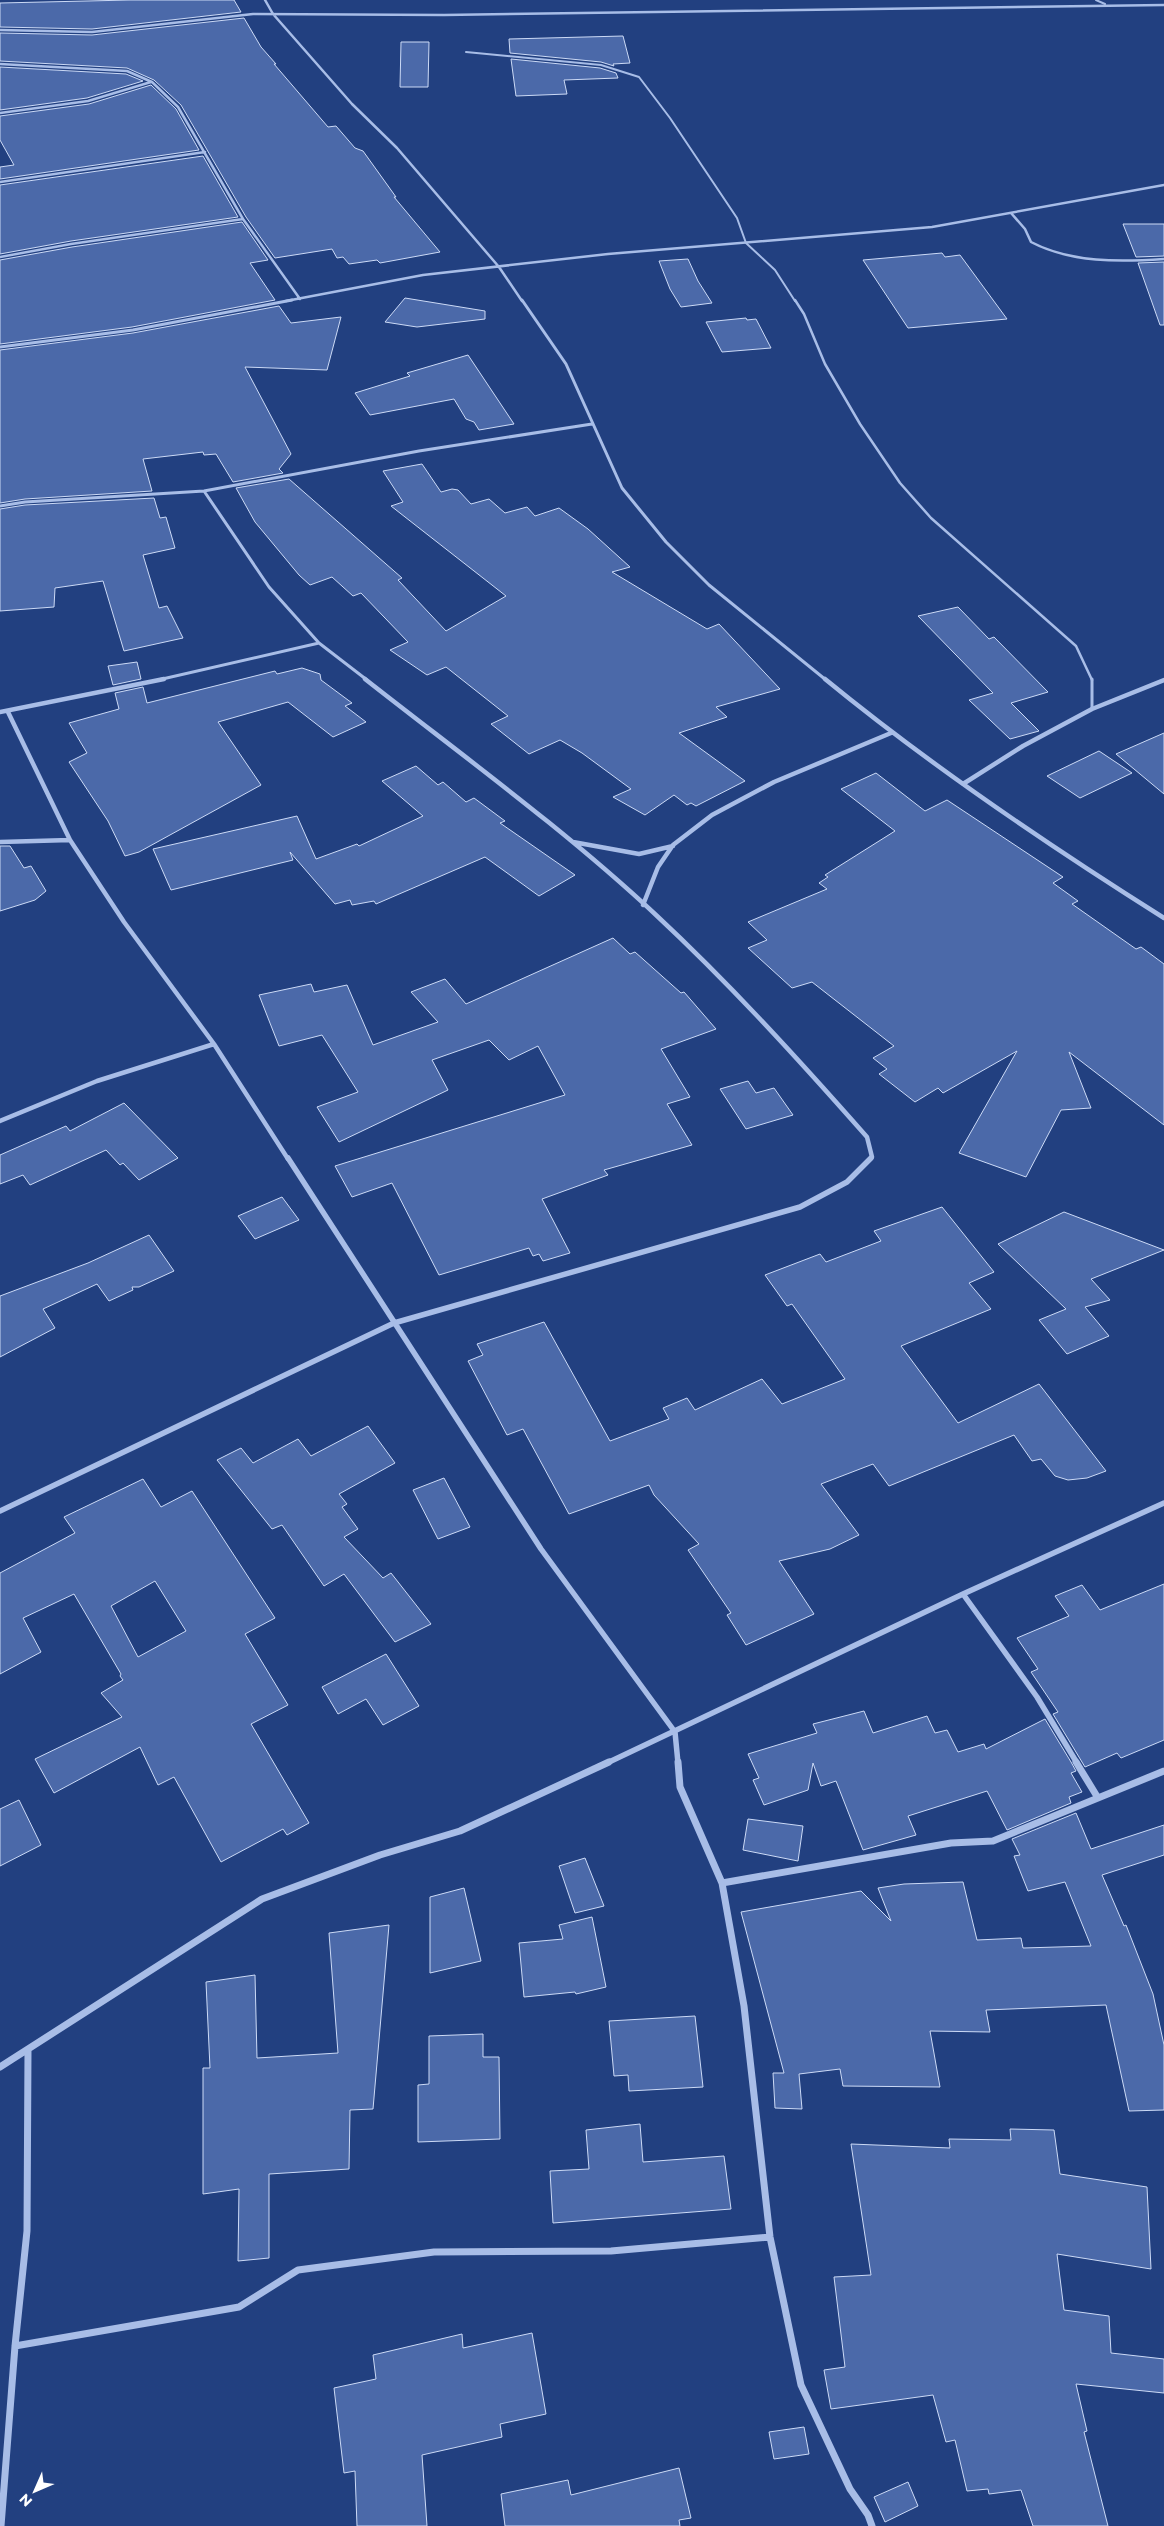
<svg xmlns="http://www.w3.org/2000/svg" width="1164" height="2526" font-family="Montserrat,sans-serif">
<rect width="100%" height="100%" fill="#224080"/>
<!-- building -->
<path fill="#4b69a9" stroke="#ccdaf6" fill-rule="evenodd" d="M 130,0 L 234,0 L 241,12 L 92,29 L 0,27 L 0,3 Z
M 244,18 L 261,47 L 276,64 L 274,64 L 328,127 L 336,126 L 355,148 L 363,151 L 396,197 L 394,197 L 440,252 L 380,263 L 377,260 L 349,264 L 343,257 L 337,258 L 332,249 L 275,258 L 246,217 L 181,105 L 154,80 L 127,68 L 0,61 L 0,33 L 92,35 Z
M 623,36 L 630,63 L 613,64 L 614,66 L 601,62 L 510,53 L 509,39 Z
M 401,42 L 429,42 L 428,87 L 400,87 Z
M 511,59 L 600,68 L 616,73 L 618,78 L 564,80 L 567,94 L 516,96 Z
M 0,67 L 126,74 L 143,81 L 87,98 L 0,110 Z
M 151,85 L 176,109 L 199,150 L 0,179 L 0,167 L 14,165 L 0,140 L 0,116 L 89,104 Z
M 203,156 L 238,217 L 71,241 L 0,254 L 0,185 Z
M 242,222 L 268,260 L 250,263 L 275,300 L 132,327 L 0,344 L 0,260 L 72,247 Z
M 1123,224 L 1164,224 L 1164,256 L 1136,257 Z
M 942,253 L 945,257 L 960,255 L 1007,319 L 908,328 L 863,260 Z
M 688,259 L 698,281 L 712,303 L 681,307 L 670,289 L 659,261 Z
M 1164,262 L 1164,325 L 1160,325 L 1138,263 Z
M 405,298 L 485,311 L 485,319 L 417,327 L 385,322 Z
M 279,306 L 291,323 L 341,317 L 327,370 L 245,367 L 291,454 L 279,469 L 283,473 L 233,482 L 216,454 L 204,455 L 203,452 L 143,459 L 152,491 L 25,499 L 0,503 L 0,350 L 133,333 Z
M 746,318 L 747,320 L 756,319 L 771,348 L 722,352 L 706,322 Z
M 468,355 L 514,424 L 479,430 L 474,422 L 466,419 L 454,399 L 370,415 L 355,393 L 410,376 L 407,373 Z
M 422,464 L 441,492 L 452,489 L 458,490 L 471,504 L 489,499 L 505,513 L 527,507 L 535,516 L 559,508 L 588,529 L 630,567 L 612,572 L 707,629 L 719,624 L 780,689 L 716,707 L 727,717 L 679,733 L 745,781 L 696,806 L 691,803 L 687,805 L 674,795 L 645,815 L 613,797 L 631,789 L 582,753 L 560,740 L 529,754 L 491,724 L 508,716 L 446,667 L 427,675 L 390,650 L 408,642 L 361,593 L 353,596 L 332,577 L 310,585 L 299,575 L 255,522 L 236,488 L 289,479 L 402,578 L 398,580 L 446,631 L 506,596 L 391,506 L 403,502 L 383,471 Z
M 154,498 L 160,518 L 166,517 L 175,548 L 143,555 L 159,608 L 167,606 L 183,638 L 124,651 L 103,581 L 55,588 L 54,607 L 0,611 L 0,509 L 25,505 Z
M 958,607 L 989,639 L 994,637 L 1048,692 L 1011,703 L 1039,731 L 1010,739 L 969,700 L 993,693 L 918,616 Z
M 137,662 L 141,679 L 113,685 L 108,666 Z
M 302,668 L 320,674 L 321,680 L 352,703 L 345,706 L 366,722 L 333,737 L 288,702 L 218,722 L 261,785 L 139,852 L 125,856 L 108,821 L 69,762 L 87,753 L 69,723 L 119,709 L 115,693 L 143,687 L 147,703 L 275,671 L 277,674 Z
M 1164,733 L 1164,794 L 1116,754 Z
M 1099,751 L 1132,773 L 1080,798 L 1047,776 Z
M 416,766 L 438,785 L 443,782 L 466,802 L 474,798 L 505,821 L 500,823 L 575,875 L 539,896 L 485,857 L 376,904 L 374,901 L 352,905 L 350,900 L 335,904 L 290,852 L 293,860 L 171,890 L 153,849 L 297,816 L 316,859 L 357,844 L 359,846 L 423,816 L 382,781 Z
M 876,773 L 925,811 L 947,800 L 1063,877 L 1053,883 L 1078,901 L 1072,904 L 1136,949 L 1141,947 L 1164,964 L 1164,1125 L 1069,1052 L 1091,1108 L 1061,1110 L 1026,1177 L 959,1153 L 1017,1051 L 943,1093 L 938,1088 L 915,1102 L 879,1074 L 887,1069 L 873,1058 L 894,1046 L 812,982 L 792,988 L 748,948 L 767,940 L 748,922 L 827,889 L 819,883 L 828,877 L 825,875 L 895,831 L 841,789 Z
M 0,846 L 10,846 L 24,868 L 31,866 L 46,891 L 35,900 L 0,911 Z
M 613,938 L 630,954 L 635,952 L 681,993 L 684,992 L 716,1029 L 661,1049 L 690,1097 L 667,1104 L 692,1145 L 604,1170 L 608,1175 L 542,1199 L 570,1253 L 543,1261 L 539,1254 L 533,1256 L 529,1248 L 439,1275 L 392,1183 L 352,1197 L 335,1166 L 565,1095 L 538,1046 L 509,1060 L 489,1040 L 432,1060 L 448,1090 L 339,1142 L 317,1107 L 358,1092 L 322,1035 L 279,1046 L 259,995 L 311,984 L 314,992 L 347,985 L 373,1045 L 438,1022 L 411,992 L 445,979 L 466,1004 Z
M 748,1081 L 756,1093 L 774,1088 L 793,1115 L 746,1129 L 720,1089 Z
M 124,1103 L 178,1158 L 139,1180 L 123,1163 L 120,1165 L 106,1150 L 30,1185 L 23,1175 L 0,1184 L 0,1155 L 66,1126 L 70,1131 Z
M 282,1197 L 299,1220 L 255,1239 L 238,1216 Z
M 942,1207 L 994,1272 L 969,1283 L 991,1309 L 901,1346 L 958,1423 L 1039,1384 L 1106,1471 L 1087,1478 L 1068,1480 L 1055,1476 L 1041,1459 L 1032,1461 L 1014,1435 L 889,1486 L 873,1464 L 821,1484 L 859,1535 L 830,1549 L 779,1561 L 814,1614 L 746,1645 L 727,1615 L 731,1613 L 688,1550 L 699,1544 L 654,1495 L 649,1485 L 569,1514 L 523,1429 L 507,1435 L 468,1361 L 483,1355 L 477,1344 L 544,1322 L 610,1441 L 669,1419 L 663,1408 L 687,1398 L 695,1410 L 762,1379 L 782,1404 L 845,1379 L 792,1304 L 787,1306 L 765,1275 L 820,1254 L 826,1262 L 881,1241 L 874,1231 Z
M 1064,1212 L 1164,1250 L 1091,1279 L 1110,1300 L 1085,1307 L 1109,1336 L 1067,1354 L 1039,1320 L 1066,1309 L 998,1244 Z
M 149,1235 L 174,1271 L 139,1287 L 132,1287 L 133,1290 L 109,1301 L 97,1284 L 43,1309 L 55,1328 L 0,1357 L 0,1296 L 88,1263 Z
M 368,1426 L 395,1463 L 339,1494 L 347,1504 L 342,1507 L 358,1529 L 344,1537 L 383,1578 L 391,1573 L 431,1624 L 395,1642 L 344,1574 L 324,1586 L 282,1525 L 272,1529 L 217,1460 L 241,1448 L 253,1463 L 298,1439 L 311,1456 Z
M 444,1478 L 470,1527 L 438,1539 L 413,1490 Z
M 143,1479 L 161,1507 L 192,1491 L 275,1618 L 245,1634 L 288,1705 L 251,1724 L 309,1823 L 287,1835 L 283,1829 L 221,1862 L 174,1777 L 158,1785 L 140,1747 L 54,1793 L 35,1759 L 122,1717 L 101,1693 L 123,1680 L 120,1676 L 121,1674 L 74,1594 L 23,1618 L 41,1652 L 0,1674 L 0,1573 L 75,1533 L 64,1517 ZM 155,1581 L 186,1631 L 138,1657 L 111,1606 Z
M 1164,1584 L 1164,1740 L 1121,1758 L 1117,1753 L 1085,1767 L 1053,1714 L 1058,1712 L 1031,1672 L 1038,1669 L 1017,1638 L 1069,1616 L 1055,1596 L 1082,1585 L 1100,1610 Z
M 386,1654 L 419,1706 L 383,1725 L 366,1699 L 338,1714 L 322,1687 Z
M 864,1711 L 873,1733 L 927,1716 L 935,1733 L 947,1730 L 958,1752 L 984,1744 L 986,1749 L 1045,1719 L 1071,1762 L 1076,1771 L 1071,1773 L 1082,1792 L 1069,1797 L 1071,1803 L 1007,1830 L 987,1791 L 908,1816 L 916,1835 L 863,1850 L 836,1781 L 821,1786 L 813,1763 L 808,1790 L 764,1805 L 753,1780 L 759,1778 L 748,1754 L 817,1733 L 813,1724 Z
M 19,1800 L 41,1845 L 0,1866 L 0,1809 Z
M 1076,1813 L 1091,1849 L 1164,1825 L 1164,1855 L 1102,1875 L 1124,1926 L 1126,1925 L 1153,1994 L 1164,2045 L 1164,2110 L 1129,2111 L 1106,2005 L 986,2010 L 990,2032 L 930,2031 L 940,2087 L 843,2086 L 840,2069 L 799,2074 L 802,2109 L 775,2108 L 773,2073 L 784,2073 L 741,1912 L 861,1891 L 891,1921 L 878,1888 L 904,1884 L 963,1882 L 977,1940 L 1021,1938 L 1023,1948 L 1091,1946 L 1065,1882 L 1028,1891 L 1014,1856 L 1020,1855 L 1012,1839 Z
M 748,1819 L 803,1826 L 798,1861 L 743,1850 Z
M 585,1858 L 604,1906 L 575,1913 L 559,1866 Z
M 464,1888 L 481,1961 L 430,1973 L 430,1897 Z
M 592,1917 L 606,1987 L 576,1994 L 575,1992 L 524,1997 L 519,1943 L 563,1939 L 559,1925 Z
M 389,1925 L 373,2109 L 350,2110 L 349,2169 L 269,2174 L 269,2258 L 238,2261 L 239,2189 L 203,2194 L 203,2068 L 210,2068 L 206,1982 L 255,1975 L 257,2058 L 338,2053 L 329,1933 Z
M 695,2016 L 703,2087 L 629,2091 L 628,2075 L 614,2076 L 609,2021 Z
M 483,2034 L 483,2057 L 499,2057 L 500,2139 L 418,2142 L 418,2085 L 429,2084 L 429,2036 Z
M 640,2124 L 643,2162 L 724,2156 L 731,2209 L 553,2223 L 550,2171 L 589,2169 L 586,2130 Z
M 1010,2129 L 1054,2130 L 1060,2174 L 1147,2187 L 1151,2269 L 1057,2254 L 1064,2310 L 1109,2316 L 1111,2353 L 1164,2359 L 1164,2393 L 1076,2384 L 1087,2431 L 1084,2432 L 1108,2526 L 1033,2526 L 1021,2490 L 989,2494 L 988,2489 L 967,2491 L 955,2440 L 946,2442 L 933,2395 L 831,2409 L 824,2370 L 845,2367 L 834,2277 L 871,2275 L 851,2144 L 950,2148 L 949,2139 L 1011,2140 Z
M 532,2333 L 546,2414 L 500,2424 L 502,2437 L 422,2455 L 427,2526 L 357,2526 L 355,2471 L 344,2473 L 334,2388 L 376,2379 L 373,2355 L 462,2334 L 463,2348 Z
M 804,2427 L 809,2454 L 774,2459 L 769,2432 Z
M 679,2468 L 691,2518 L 679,2520 L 680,2526 L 505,2526 L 501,2494 L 568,2480 L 571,2495 Z
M 908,2482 L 918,2506 L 885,2522 L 874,2497 Z"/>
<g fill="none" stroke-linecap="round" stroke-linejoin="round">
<!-- lane-far2 -->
<path stroke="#a8bde7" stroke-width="2" d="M 1096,0 L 1105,4
M 466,52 L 601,65 L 639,77 L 670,118 L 737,218 L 746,243 L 775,270 L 795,301"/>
<!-- lane-far1 -->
<path stroke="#a8bde7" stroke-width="2.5" d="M 795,300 L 804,314 L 825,364 L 860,424 L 900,483 L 931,518 L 1076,646 L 1092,680"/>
<!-- lane -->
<path stroke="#a8bde7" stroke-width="3" d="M 1092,679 L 1092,709"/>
<!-- street-far4 -->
<path stroke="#a8bde7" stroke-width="2.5" d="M 265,0 L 273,14 L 352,104 L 397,148 L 499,267 L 522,301
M 0,30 L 92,32 L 253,14 L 444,15 L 1164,5
M 0,64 L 127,71 L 152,82 L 178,107 L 243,219 L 300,299
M 0,113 L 88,101 L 151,82
M 0,182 L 205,152
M 1011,213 L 1025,229 L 1031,242 C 1071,263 1120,262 1164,259
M 0,257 L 71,244 L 243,219
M 286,301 L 423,275 L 608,254 L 932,227 L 1164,185"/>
<!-- street-far3 -->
<path stroke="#a8bde7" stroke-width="3" d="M 522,300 L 566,364 L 622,488 L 666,542 L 709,585 L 826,680
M 0,347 L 133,330 L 292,300
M 204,491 L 269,587 L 319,643 L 367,680
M 0,506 L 25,502 L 204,491 L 419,451 L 592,424
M 158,680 L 319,643"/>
<!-- street-far2 -->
<path stroke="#a8bde7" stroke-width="4.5" d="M 365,679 C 463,756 565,830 656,915 C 731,985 799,1060 867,1137 L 872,1157 L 870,1159
M 825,679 C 931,766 1048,845 1164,918
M 0,712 L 164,679
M 8,712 L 70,840 L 124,922 L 214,1044 L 288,1159
M 963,784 L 1023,746 L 1092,709 L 1164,680
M 0,842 L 70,840
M 573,842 L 639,854 L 673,846
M 643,905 L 658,867 L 673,845 L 712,815 L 774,782 L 891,733
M 0,1121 L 97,1081 L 214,1044"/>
<!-- street-far1 -->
<path stroke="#a8bde7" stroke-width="5.5" d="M 288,1158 L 541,1549 L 675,1732 L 678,1763
M 0,1511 L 394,1323 L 800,1207 L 847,1182 L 871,1158
M 963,1594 L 1037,1697 L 1077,1763
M 607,1763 L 963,1594 L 1164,1503"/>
<!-- street -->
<path stroke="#a8bde7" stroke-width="7" d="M 678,1762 L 680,1787 L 722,1883 L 744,2006 L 770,2237 L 801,2385 L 850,2489 L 868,2515 L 872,2526
M 1076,1762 L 1098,1798
M 722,1883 L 951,1843 L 993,1841 L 1164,1771
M 0,2067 L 262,1899 L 380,1855 L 460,1831 L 609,1762
M 15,2346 L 239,2307 L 298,2270 L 434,2252 L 611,2251 L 770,2237
M 1,2526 L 15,2346 L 27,2231 L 28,2051"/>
</g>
<!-- north arrow -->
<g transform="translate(35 2491) rotate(225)" stroke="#224080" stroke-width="4" paint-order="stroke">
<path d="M0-4L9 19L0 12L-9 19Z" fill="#ffffff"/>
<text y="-8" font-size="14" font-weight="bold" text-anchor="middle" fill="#ffffff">N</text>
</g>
</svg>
